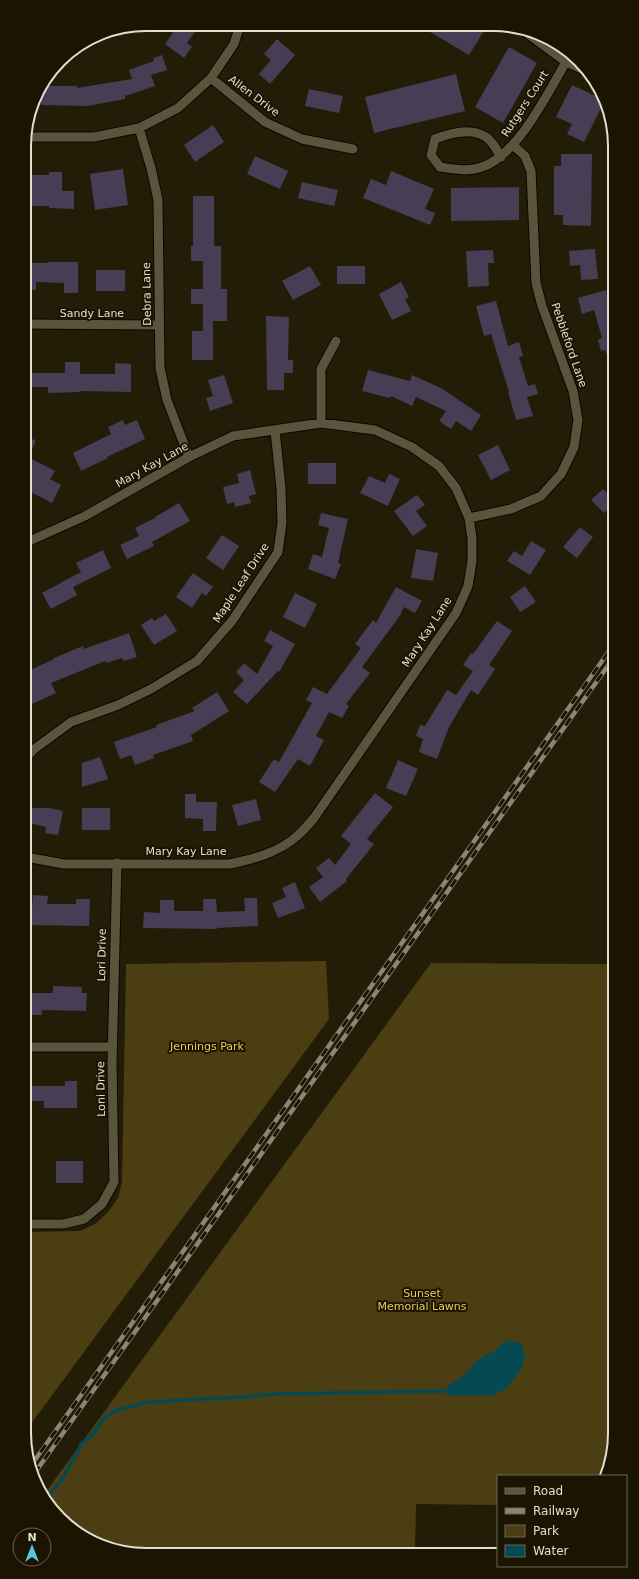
<svg xmlns="http://www.w3.org/2000/svg" width="639" height="1579" font-family="'DejaVu Sans',sans-serif">
<rect width="100%" height="100%" fill="#231d07"/>
<!-- green -->
<path fill="#4b3e12" d="M 326,961 L 329,1019 L 28,1428 L 27,1232 L 80,1231 L 95,1224 L 108,1212 L 118,1198 L 122,1182 L 126,964 Z
M 431,963 L 613,964 L 615,1440 L 607,1476 L 498,1476 L 498,1505 L 416,1504 L 415,1551 L 123,1553 L 92,1542 L 60,1519 L 45,1493 Z"/>
<!-- water -->
<path fill="#054953" d="M 511,1340 L 522,1344 L 525,1357 L 521,1369 L 508,1387 L 495,1395 L 451,1396 L 447,1391 L 447,1386 L 464,1376 L 477,1360 L 493,1352 L 500,1345 Z"/>
<g fill="none" stroke-linecap="round" stroke-linejoin="round">
<!-- stream -->
<path stroke="#054953" stroke-width="3.5" d="M 47,1498 L 63,1478 L 82,1443 L 92,1435 L 104,1418 L 117,1410 L 148,1402 L 244,1397 L 275,1394 L 447,1391"/>
</g>
<!-- building -->
<path fill="#453e54" d="M 179,24 L 190,24 L 197,29 L 187,43 L 192,47 L 184,58 L 165,44 Z
M 420,26 L 487,26 L 469,55 Z
M 277,39 L 295,55 L 270,84 L 259,74 L 271,60 L 264,54 Z
M 509,47 L 537,63 L 503,123 L 475,107 Z
M 162,55 L 167,70 L 151,75 L 155,86 L 125,96 L 125,99 L 87,106 L 41,105 L 41,86 L 77,86 L 77,88 L 132,79 L 129,70 L 154,61 L 153,58 Z
M 456,74 L 465,111 L 374,133 L 365,97 Z
M 572,85 L 602,99 L 604,102 L 584,142 L 567,134 L 572,124 L 556,117 Z
M 309,89 L 343,96 L 339,113 L 305,106 Z
M 213,125 L 224,142 L 195,162 L 184,145 Z
M 561,154 L 592,154 L 591,226 L 563,225 L 563,215 L 554,215 L 554,166 L 561,166 Z
M 255,156 L 288,171 L 280,189 L 247,174 Z
M 123,169 L 128,205 L 95,210 L 90,174 Z
M 391,171 L 434,189 L 425,209 L 435,213 L 430,225 L 363,198 L 371,179 L 386,185 Z
M 49,172 L 62,172 L 62,191 L 74,191 L 74,209 L 49,208 L 49,206 L 24,206 L 24,175 L 49,175 Z
M 302,182 L 338,190 L 334,206 L 298,198 Z
M 519,187 L 519,220 L 451,221 L 451,188 Z
M 193,196 L 214,196 L 214,246 L 221,246 L 221,289 L 227,289 L 227,321 L 213,321 L 213,360 L 192,360 L 192,331 L 203,331 L 203,304 L 191,304 L 191,289 L 203,289 L 203,261 L 191,261 L 191,246 L 193,246 Z
M 595,249 L 598,279 L 581,280 L 580,265 L 570,266 L 569,251 Z
M 493,250 L 494,263 L 488,263 L 489,286 L 468,287 L 466,251 Z
M 48,262 L 78,262 L 78,293 L 64,293 L 64,283 L 36,282 L 36,290 L 25,289 L 25,263 L 48,263 Z
M 310,266 L 321,285 L 293,300 L 282,281 Z
M 337,266 L 365,266 L 365,284 L 337,284 Z
M 96,270 L 125,270 L 125,291 L 96,291 Z
M 401,282 L 409,297 L 405,299 L 411,311 L 392,320 L 379,294 Z
M 606,290 L 611,308 L 612,361 L 609,361 L 605,350 L 601,351 L 598,340 L 602,338 L 594,310 L 582,314 L 578,298 Z
M 496,301 L 508,346 L 519,342 L 523,356 L 519,357 L 528,386 L 535,384 L 538,394 L 527,397 L 533,416 L 516,420 L 508,392 L 509,392 L 491,334 L 484,336 L 476,306 Z
M 266,316 L 289,317 L 288,360 L 293,360 L 293,373 L 284,373 L 284,390 L 267,390 Z
M 65,362 L 80,362 L 80,374 L 115,374 L 115,363 L 131,364 L 131,392 L 80,391 L 80,392 L 48,393 L 48,387 L 25,387 L 25,373 L 65,373 Z
M 368,370 L 410,381 L 412,375 L 441,388 L 481,415 L 471,431 L 456,421 L 451,429 L 439,421 L 446,411 L 416,397 L 412,406 L 391,396 L 390,398 L 362,391 Z
M 224,375 L 233,403 L 210,411 L 206,398 L 213,396 L 208,380 Z
M 123,420 L 125,425 L 137,420 L 145,439 L 107,457 L 108,458 L 81,471 L 73,453 L 111,434 L 108,427 Z
M 25,435 L 36,441 L 28,457 L 55,471 L 50,479 L 61,485 L 52,503 L 25,489 Z
M 498,445 L 510,470 L 491,480 L 478,455 Z
M 308,463 L 336,463 L 336,484 L 308,484 Z
M 250,470 L 256,494 L 249,496 L 251,503 L 235,507 L 234,502 L 227,504 L 223,487 L 239,483 L 237,474 Z
M 389,474 L 400,479 L 388,506 L 360,493 L 369,476 L 385,483 Z
M 603,489 L 612,498 L 612,506 L 604,513 L 591,500 Z
M 417,495 L 425,505 L 416,511 L 427,526 L 413,536 L 394,511 Z
M 179,503 L 190,521 L 152,542 L 154,546 L 127,559 L 120,545 L 139,536 L 135,528 L 155,518 L 155,517 Z
M 321,513 L 348,519 L 338,563 L 341,564 L 335,579 L 308,569 L 313,554 L 322,557 L 329,528 L 318,525 Z
M 580,527 L 593,537 L 577,558 L 563,547 Z
M 222,535 L 239,546 L 223,570 L 206,558 Z
M 531,541 L 546,550 L 530,575 L 507,561 L 514,551 L 522,556 Z
M 416,549 L 438,553 L 433,581 L 411,578 Z
M 103,550 L 111,568 L 73,587 L 77,595 L 51,609 L 42,593 L 81,572 L 76,563 Z
M 193,573 L 213,587 L 206,596 L 202,593 L 192,608 L 176,597 Z
M 525,586 L 536,602 L 520,612 L 510,597 Z
M 396,587 L 422,601 L 415,613 L 404,607 L 399,617 L 362,667 L 370,673 L 346,704 L 349,706 L 342,718 L 329,712 L 316,736 L 324,740 L 310,766 L 298,759 L 275,792 L 259,782 L 274,759 L 279,762 L 312,703 L 306,700 L 313,687 L 327,694 L 361,648 L 355,644 L 373,620 L 376,623 Z
M 295,593 L 317,604 L 305,628 L 283,617 Z
M 166,614 L 177,631 L 154,645 L 141,625 L 152,618 L 154,621 Z
M 497,621 L 512,631 L 489,665 L 495,669 L 478,695 L 471,690 L 449,727 L 437,759 L 419,752 L 423,739 L 416,736 L 420,725 L 425,726 L 447,690 L 456,695 L 473,671 L 463,665 L 471,653 L 473,654 Z
M 270,630 L 295,644 L 279,672 L 278,671 L 247,704 L 233,692 L 244,680 L 236,672 L 244,663 L 257,674 L 273,646 L 264,641 Z
M 129,633 L 137,657 L 124,661 L 122,658 L 106,663 L 105,661 L 51,683 L 56,693 L 30,705 L 26,697 L 26,672 L 54,659 L 54,658 L 83,646 L 84,649 Z
M 217,692 L 229,711 L 191,735 L 193,741 L 153,755 L 154,758 L 135,765 L 131,755 L 120,759 L 114,742 L 157,727 L 156,725 L 195,711 L 192,708 Z
M 100,757 L 108,779 L 82,787 L 82,763 Z
M 398,760 L 418,769 L 406,796 L 386,788 Z
M 375,793 L 393,807 L 367,839 L 374,844 L 346,879 L 347,881 L 320,902 L 309,887 L 323,877 L 316,868 L 329,858 L 335,865 L 351,844 L 341,836 Z
M 185,794 L 196,794 L 196,802 L 217,802 L 216,831 L 203,831 L 203,819 L 185,818 Z
M 256,799 L 261,820 L 238,826 L 232,805 Z
M 32,808 L 49,808 L 63,811 L 58,835 L 45,833 L 46,827 L 29,823 Z
M 82,808 L 110,808 L 110,830 L 82,830 Z
M 295,882 L 305,908 L 278,918 L 272,903 L 286,897 L 282,888 Z
M 33,895 L 48,896 L 47,904 L 76,904 L 76,899 L 90,899 L 89,926 L 27,925 L 27,908 L 32,908 Z
M 244,898 L 257,898 L 258,926 L 217,928 L 217,929 L 143,928 L 144,912 L 160,913 L 160,900 L 174,900 L 174,911 L 203,911 L 203,899 L 216,899 L 217,912 L 245,911 Z
M 53,986 L 82,987 L 82,993 L 87,993 L 86,1011 L 42,1010 L 42,1015 L 27,1015 L 27,993 L 53,993 Z
M 65,1081 L 77,1081 L 77,1108 L 44,1108 L 44,1101 L 27,1101 L 27,1086 L 65,1086 Z
M 56,1161 L 83,1161 L 83,1183 L 56,1183 Z"/>
<g fill="none" stroke-linecap="round" stroke-linejoin="round">
<!-- minor casing -->
<g stroke="#0d0700" stroke-width="11">
<path id="minor" d="M 520,28 L 566,62 L 586,71
M 211,78 L 265,122 L 302,139 L 353,149
M 139,128 L 151,168 L 158,200 L 160,368 L 167,400 L 189,457
M 24,137 L 94,137 L 139,128 L 178,108 L 211,78 L 234,44 L 240,25
M 501,157 C 497,150 493,142 486,137 C 471,127 450,133 435,139 L 431,155 L 440,167 C 453,169 469,172 482,167 C 518,155 547,94 566,62
M 25,324 L 159,325
M 321,423 L 321,369 L 336,341
M 469,518 L 511,509 L 541,496 L 561,474 L 574,447 L 578,420 L 573,391 L 542,306 L 536,283 L 531,171 L 525,156 L 514,146
M 25,543 L 85,516 L 189,457 L 233,436 L 321,423 L 375,430 L 412,447 L 439,466 L 456,488 L 469,518 L 472,538 L 472,561 L 468,586 L 456,613 L 314,818 C 309,824 303,831 297,836 C 278,853 253,859 230,864 L 64,864 L 26,857
M 26,758 L 33,750 L 71,722 L 118,705 L 151,689 L 197,661 L 232,621 L 278,552 L 282,523 L 281,488 L 275,430
M 27,1047 L 112,1047
M 27,1224 L 63,1224 L 84,1219 L 102,1204 L 114,1182 L 112,1064 L 117,863"/>
</g>
<!-- minor -->
<use href="#minor" stroke="#5b543d" stroke-width="9"/>
<!-- rail casing -->
<g stroke="#8a8574" stroke-width="4.5">
<path id="rail" d="M 30,1467 L 612,647
M 34,1474 L 612,660"/>
</g>
<!-- rail -->
<use href="#rail" stroke="#1a1401" stroke-width="3" stroke-dasharray="9" stroke-linecap="butt"/>
</g>
<g text-anchor="middle" dominant-baseline="central" stroke-width="4" stroke-linejoin="round" paint-order="stroke">
<!-- street labels -->
<g font-size="11" fill="#e2ded1" stroke="#1a1401">
<text transform="translate(254 96) rotate(37)">Allen Drive</text>
<text transform="translate(525 104) rotate(-57)">Rutgers Court</text>
<text transform="translate(147 294) rotate(-91)">Debra Lane</text>
<text x="92" y="313">Sandy Lane</text>
<text transform="translate(569 345) rotate(71)">Pebbleford Lane</text>
<text transform="translate(152 465) rotate(-29)">Mary Kay Lane</text>
<text transform="translate(241 583) rotate(-57)">Maple Leaf Drive</text>
<text transform="translate(427 632) rotate(-57)">Mary Kay Lane</text>
<text x="186" y="851">Mary Kay Lane</text>
<text transform="translate(102 955) rotate(-89)">Lori Drive</text>
<text transform="translate(101 1089) rotate(-91)">Loni Drive</text>
</g>
<!-- park labels -->
<g font-size="11" fill="#ecca5b" stroke="#1a1401">
<text x="207" y="1046">Jennings Park</text>
<text x="422" y="1293">Sunset<tspan x="422" dy="13">Memorial Lawns</tspan></text>
</g>
</g>
<!-- crop -->
<path d="M0 0H639V1579H0ZM146 31H493A115 115 0 0 1 608 146V1433A115 115 0 0 1 493 1548H146A115 115 0 0 1 31 1433V146A115 115 0 0 1 146 31Z" fill="#1a1401" fill-rule="evenodd"/>
<path fill="none" stroke="#e2ded1" stroke-width="2" d="M146 31H493A115 115 0 0 1 608 146V1433A115 115 0 0 1 493 1548H146A115 115 0 0 1 31 1433V146A115 115 0 0 1 146 31Z"/>
<!-- legend -->
<rect x="497" y="1475" width="130" height="92" fill="#1a1401" stroke="#6a6554"/>
<rect x="505" y="1488" width="20" height="6" fill="#5b543d" stroke="#6a6554"/>
<text x="533" y="1495" font-size="12" fill="#e2ded1">Road</text>
<rect x="505" y="1508" width="20" height="6" fill="#8a8574" stroke="#6a6554"/>
<text x="533" y="1515" font-size="12" fill="#e2ded1">Railway</text>
<rect x="505" y="1525" width="20" height="12" fill="#4b3e12" stroke="#6a6554"/>
<text x="533" y="1535" font-size="12" fill="#e2ded1">Park</text>
<rect x="505" y="1545" width="20" height="12" fill="#054953" stroke="#6a6554"/>
<text x="533" y="1555" font-size="12" fill="#e2ded1">Water</text>
<!-- north arrow -->
<g transform="translate(32 1547)"><circle r="19" fill="#1a1401" stroke="#6a6554"/>
<path d="M0-3L7 15L0 10L-7 15Z" fill="#52cbd7"/>
<text y="-6" font-size="11" font-weight="bold" text-anchor="middle" fill="#e2ded1">N</text>
</g>
</svg>
